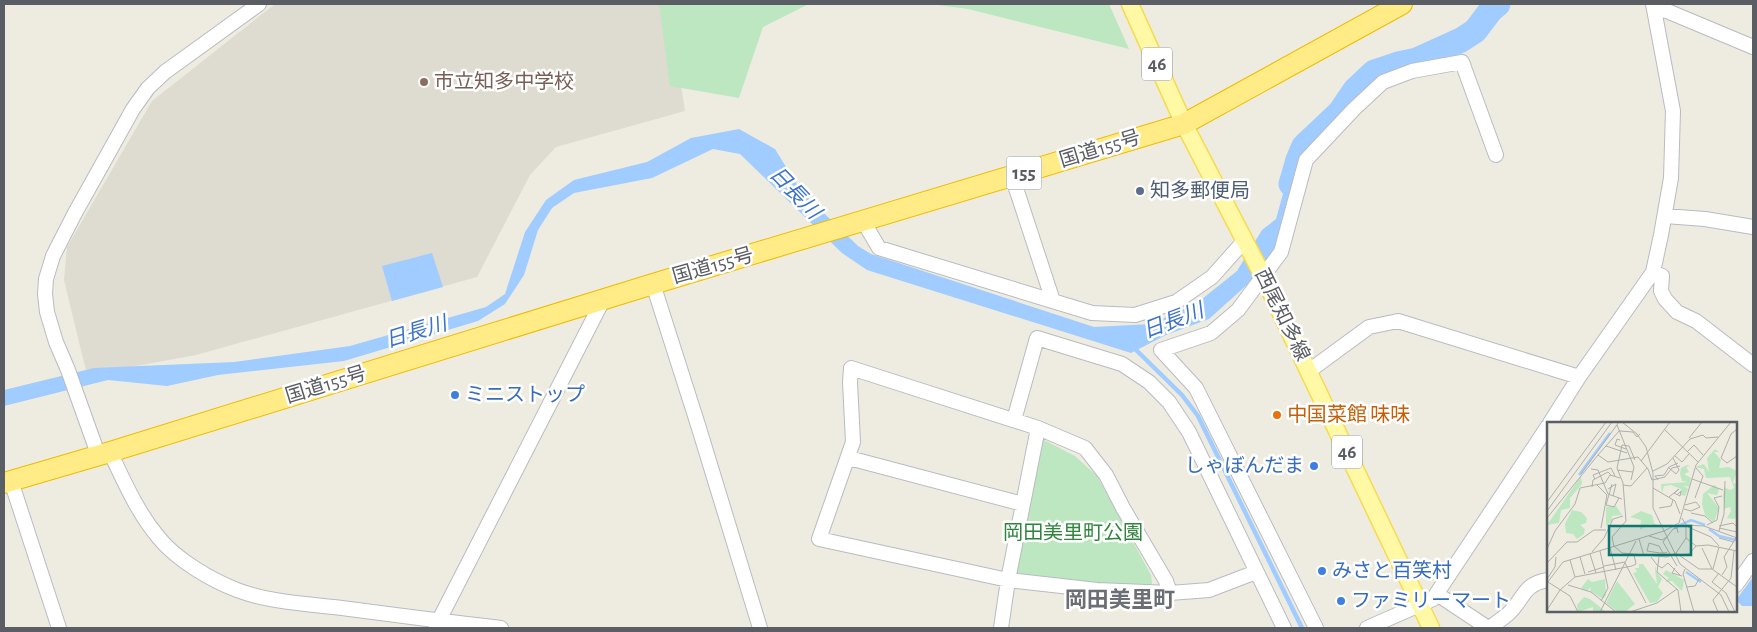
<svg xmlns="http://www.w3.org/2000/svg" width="1757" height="632" font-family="'Alegreya Sans','Noto Sans JP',sans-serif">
<rect width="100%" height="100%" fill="#eeece1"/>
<!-- education -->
<path fill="#dedbd0" d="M 275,4 L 668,4 L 685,111 L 556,147 L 530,175 L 477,277 L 196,355 L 87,375 L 64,280 L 67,247 L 152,101 Z"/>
<!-- green -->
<path fill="#bce7c0" d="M 659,4 L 809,4 L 763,27 L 739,98 L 670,86 Z
M 930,4 L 1109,4 L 1129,49 L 968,9 Z
M 1040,438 L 1075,456 L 1097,476 L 1151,575 L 1152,584 L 1142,589 L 1014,574 Z"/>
<!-- water -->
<path fill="#a0ccff" d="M 739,129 L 775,149 L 801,191 L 858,246 L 871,254 L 1094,327 L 1151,324 L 1197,303 L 1237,271 L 1262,230 L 1276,219 L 1295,150 L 1303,153 L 1275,250 L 1249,283 L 1209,319 L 1166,335 L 1131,353 L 867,270 L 842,253 L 740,154 L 713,149 L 652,178 L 574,193 L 552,208 L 538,230 L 524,275 L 505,304 L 478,321 L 344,361 L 218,375 L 167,386 L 108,380 L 4,406 L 4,390 L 94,368 L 234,362 L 350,346 L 486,307 L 505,294 L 525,232 L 546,200 L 574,180 L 647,162 L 691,138 Z
M 432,253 L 443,287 L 392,301 L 382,266 Z
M 1753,577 L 1753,606 L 1742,606 L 1736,600 Z"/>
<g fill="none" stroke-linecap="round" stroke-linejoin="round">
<!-- stream -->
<path stroke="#a0ccff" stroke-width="4.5" d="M 1133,347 L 1182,395 L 1198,416 L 1302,628"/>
<!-- river -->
<path stroke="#a0ccff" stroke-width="25" d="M 1291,184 L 1298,160 L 1304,146 L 1340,112 L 1355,90 L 1374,72 L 1398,64 L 1417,60 L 1461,40 L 1475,31 L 1491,10 L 1498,4"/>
<!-- minor casing -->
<g stroke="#b9bbc1" stroke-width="16">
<path id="minor" d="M 1654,9 L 1667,11 L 1753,47
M 1012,176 L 1053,301
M 1665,216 L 1705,219 L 1753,227
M 863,221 L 879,248 L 1092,313 L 1135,315 L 1176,302 L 1212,277 L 1245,240
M 1653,272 L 1662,276 L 1661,291 L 1665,299 L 1677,312 L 1696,321 L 1753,365
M 653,284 L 698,425 L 760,628
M 1309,371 L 1369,327 L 1398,321 L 1579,377
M 1014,420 L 1037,338 L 1122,364 L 1149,382 L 1169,402 L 1189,432 L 1284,628
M 1550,423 L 1579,377 L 1653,272 L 1661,235 L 1671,178 L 1673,111 L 1653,4
M 110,452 C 124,481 137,512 159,538 C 177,560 211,580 237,590 C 268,602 309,604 342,608 C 395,615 448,622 501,628
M 98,454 L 68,370 L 56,342 L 47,312 L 45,294 L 46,279 L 53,256 L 75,213 L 133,109 L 148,88 L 165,72 L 259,4
M 849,458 L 1023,504
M 11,481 L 59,628
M 1736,585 L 1753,561
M 1170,593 L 1166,581 L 1123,508 L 1106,475 L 1085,448 L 1038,428 L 851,368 L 850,382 L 853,442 L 819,539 L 1008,580 L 1097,590 L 1170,593 L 1209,590 L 1256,572
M 1437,594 L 1488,628
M 436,626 L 603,300
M 1001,628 L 1008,580 L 1038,428
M 1316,628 L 1196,388 L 1161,350 L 1211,333 L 1238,310 L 1281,252 L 1306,160 L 1354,109 L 1383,82 L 1412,71 L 1462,62 L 1496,155
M 1367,628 L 1433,599 L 1548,426
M 1489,628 C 1495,624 1502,619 1508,614 C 1524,600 1522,584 1548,580"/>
</g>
<!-- major casing -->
<g stroke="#f8da50" stroke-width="19">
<path id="major" d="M 1130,4 L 1184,124 L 1263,276 L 1431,628"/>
</g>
<!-- highway casing -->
<g stroke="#efbc00" stroke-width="22">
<path id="highway" d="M 4,483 L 110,452 L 653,284 L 1184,124 L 1402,4"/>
</g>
<!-- minor -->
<use href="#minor" stroke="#fff" stroke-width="14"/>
<!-- major -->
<use href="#major" stroke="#fff9a5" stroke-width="16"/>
<!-- highway -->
<use href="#highway" stroke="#ffec87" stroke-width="20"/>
</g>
<!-- markers -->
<circle fill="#8d6e63" stroke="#fff" stroke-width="2" cx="424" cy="82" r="5"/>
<circle fill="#5c6f8a" stroke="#fff" stroke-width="2" cx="1140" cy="191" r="5"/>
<g fill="#3f7fe0" stroke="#fff" stroke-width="2">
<circle cx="455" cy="395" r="5"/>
<circle cx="1314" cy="466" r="5"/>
<circle cx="1322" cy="571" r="5"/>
<circle cx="1341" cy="601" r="5"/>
</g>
<circle fill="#e8710a" stroke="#fff" stroke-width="2" cx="1277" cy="415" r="5"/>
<g text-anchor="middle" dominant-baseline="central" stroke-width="5" stroke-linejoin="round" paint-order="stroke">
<!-- shield labels -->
<g fill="#fff" stroke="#8c8e92" stroke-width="1">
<rect x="1142" y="47.5" width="30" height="33" rx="4"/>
<rect x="1006.5" y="156.5" width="35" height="33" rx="4"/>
<rect x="1332" y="435.5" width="30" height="33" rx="4"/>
</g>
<g font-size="19" font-weight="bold" fill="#5a5d63">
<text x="1157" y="64">46</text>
<text x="1024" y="173">155</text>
<text x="1347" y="452">46</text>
</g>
<!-- education labels -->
<g font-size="20" fill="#785e54" stroke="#fff" text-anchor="start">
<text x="434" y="82">市立知多中学校</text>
</g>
<!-- street labels -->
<g font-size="20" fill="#5a5d63" stroke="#fff">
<text transform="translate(1100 149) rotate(-17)">国道155号</text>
<text transform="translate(713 266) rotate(-16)">国道155号</text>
<text transform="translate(1282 315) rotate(64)">西尾知多線</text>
<text transform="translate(326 385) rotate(-17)">国道155号</text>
</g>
<!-- service labels -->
<g font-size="20" fill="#4e5e75" stroke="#fff" text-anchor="start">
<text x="1150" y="191">知多郵便局</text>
</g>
<!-- shop labels -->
<g font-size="20" fill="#366cbe" stroke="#fff" text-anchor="start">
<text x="465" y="395">ミニストップ</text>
<text x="1304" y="466" text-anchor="end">しゃぼんだま</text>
<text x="1332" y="571">みさと百笑村</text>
<text x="1351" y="601">ファミリーマート</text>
</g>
<!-- food labels -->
<g font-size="20" fill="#c56008" stroke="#fff" text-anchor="start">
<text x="1287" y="415">中国菜館 味味</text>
</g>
<!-- park labels -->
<g font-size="20" fill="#2f853c" stroke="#fff">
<text x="1073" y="533">岡田美里町公園</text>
</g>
<!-- water labels -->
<g font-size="21" font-style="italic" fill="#3c73c8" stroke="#fff">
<text transform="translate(795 193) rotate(46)">日長川</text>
<text transform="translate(1173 321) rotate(-21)">日長川</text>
<text transform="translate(416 332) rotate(-17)">日長川</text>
</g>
<!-- quarter labels -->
<g font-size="22" font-weight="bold" fill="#6b6f75" stroke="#fff">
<text x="1120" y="600">岡田美里町</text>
</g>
</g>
<!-- overview -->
<g transform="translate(1547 422)">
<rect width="190" height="190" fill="#eeece1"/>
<path d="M 168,27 L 172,30 L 167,30 L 174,38 L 172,46 L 182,45 L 190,49 L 186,61 L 190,62 L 190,96 L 186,97 L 180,96 L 184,89 L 183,85 L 177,87 L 176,74 L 177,65 L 183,68 L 187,66 L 183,55 L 159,56 L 157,47 L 148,45 L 157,42 L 162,50 L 160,36 ZM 140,43 L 143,44 L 139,45 L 142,50 L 137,52 L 144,56 L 142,65 L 136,63 L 141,67 L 138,74 L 134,73 L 134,67 L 124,63 L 117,64 L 115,71 L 114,62 L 141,60 L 135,59 L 133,52 L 134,46 ZM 34,54 L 35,62 L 23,76 L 23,86 L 14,88 L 12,101 L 0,103 ZM 167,63 L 172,67 L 170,73 L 160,71 L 172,86 L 167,100 L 158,93 L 155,82 L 156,72 ZM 69,84 L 75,93 L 65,94 L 65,99 L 59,104 L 59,85 ZM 25,88 L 34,90 L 40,96 L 39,101 L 33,103 L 38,107 L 37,112 L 30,117 L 26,112 L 19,111 L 18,102 ZM 94,89 L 105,93 L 107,101 L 114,106 L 103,102 L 93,108 L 94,98 L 83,95 ZM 92,142 L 96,142 L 110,162 L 108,147 L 109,144 L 109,149 L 115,157 L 111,165 L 116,171 L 110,180 L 103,181 L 88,155 L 86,151 L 90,150 L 88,146 L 92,146 ZM 119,148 L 137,158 L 135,169 L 125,159 L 118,160 L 122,156 L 116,152 ZM 41,157 L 45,160 L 58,157 L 59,173 L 56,177 L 43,169 L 44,165 L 40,169 L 34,166 ZM 70,159 L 88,182 L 78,190 L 71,190 L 59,181 ZM 37,175 L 43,177 L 59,190 L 46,190 L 46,185 L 31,190 L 30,183 Z" fill="#bce7c0"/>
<path fill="none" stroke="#a0ccff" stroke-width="2.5" d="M 32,53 L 63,11M 127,106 L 144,98 L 158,103M 162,107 L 172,114 L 189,118M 139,150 L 154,160"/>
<path fill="none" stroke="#afafab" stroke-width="1" d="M 75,0 L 90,12 L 99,25 L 106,51 L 106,86 L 133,142 L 174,173 L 182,190M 70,3 L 87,45 L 84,58M 117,7 L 151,40M 189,8 L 184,12 L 174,36 L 180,41 L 190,34M 73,9 L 86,10 L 90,15 L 93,12M 142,16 L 155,0M 73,18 L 70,17 L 68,23 L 79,27M 59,24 L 80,31M 140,30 L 147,23 L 156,33M 51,33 L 73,8M 128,34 L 135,40 L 142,32M 94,39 L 123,0M 122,46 L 129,52 L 132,48 L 126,36M 44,47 L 51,48 L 61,72 L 75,77M 70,48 L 86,50M 106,49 L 120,42 L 143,17 L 156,13 L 159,16 L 171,15M 34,52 L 72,0M 48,57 L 46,53 L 64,46 L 68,54M 145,57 L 176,68M 111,58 L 108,54 L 117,53 L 122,45 L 131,41M 65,62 L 59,83 L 67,85 L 72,76M 50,63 L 60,73 L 54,106M 76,63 L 84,64 L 100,46M 45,65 L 46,58 L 61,50 L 64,53M 106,66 L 128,79 L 133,92M 61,67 L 69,62 L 66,74M 127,71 L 133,74 L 134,69 L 130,73M 122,75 L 132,67 L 127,71M 148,76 L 156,54 L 149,46M 0,80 L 59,0M 112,86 L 124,84 L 126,78M 137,87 L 144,89 L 153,85 L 149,80 L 138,83M 0,89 L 65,0M 144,91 L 158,94 L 166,101M 0,96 L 51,33 L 61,40 L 91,35 L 101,47 L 105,58 L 118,55 L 125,46 L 133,44M 135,96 L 139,103 L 157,104 L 190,116M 160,103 L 170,98 L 172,85 L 167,76 L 175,74M 172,104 L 186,101 L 190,105M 141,105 L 164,115 L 172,124M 172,106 L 190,110M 172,109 L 177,92 L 178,59M 102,114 L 115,118 L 120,115M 139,116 L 149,124 L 161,123 L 190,129M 172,116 L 187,120M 92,117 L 97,134M 67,124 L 75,131 L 120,135 L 129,131 L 139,116 L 139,103M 67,125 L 65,115 L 79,99 L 76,61 L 70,46 L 75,23 L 82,24 L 88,38M 63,126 L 69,148M 155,126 L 165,147M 0,127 L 8,109 L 28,82 L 33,66 L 58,61 L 63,53 L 73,56M 53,129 L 61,166 L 54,179M 45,130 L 57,116 L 66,97 L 76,94M 116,131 L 112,124 L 102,121 L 100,129 L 113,131 L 118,131 L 120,130M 129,131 L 152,147 L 165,147 L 190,165M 43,132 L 49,151M 131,133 L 142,132 L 149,124M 33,135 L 38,152M 104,135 L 110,143 L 115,146 L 121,141 L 134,154M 112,135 L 110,150 L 131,168 L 134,190M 23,138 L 28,155M 0,141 L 20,120 L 30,120 L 47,108 L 59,108M 78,141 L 99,181M 57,144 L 78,140M 130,144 L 116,120 L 126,107 L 130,106 L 131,111M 128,146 L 125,151 L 135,154M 138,147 L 136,152 L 147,190M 166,147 L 172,125M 41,150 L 57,145M 172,151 L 165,160 L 179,171 L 188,190M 175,153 L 180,145 L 177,135 L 189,116M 0,157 L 8,145 L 9,135M 1,160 L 23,174 L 31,190M 0,161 L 16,140 L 117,109 L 132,101 L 149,43 L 184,0M 21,163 L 44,170 L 69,190M 140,165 L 148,164 L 152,157M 0,188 L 13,168 L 28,155 L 85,144 L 89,142 L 87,133M 53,190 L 89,119M 83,190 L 110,181 L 130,167M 171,190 L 166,178 L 184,156 L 187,129"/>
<path fill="#0f766e" fill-opacity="0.15" stroke="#0f766e" stroke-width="2.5" d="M 62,104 L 144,104 L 144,133 L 62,133 Z"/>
<rect width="190" height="190" fill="none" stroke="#5a5d63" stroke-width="2.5"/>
</g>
<!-- border -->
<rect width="1757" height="632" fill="none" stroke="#5a5d63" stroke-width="10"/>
</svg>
